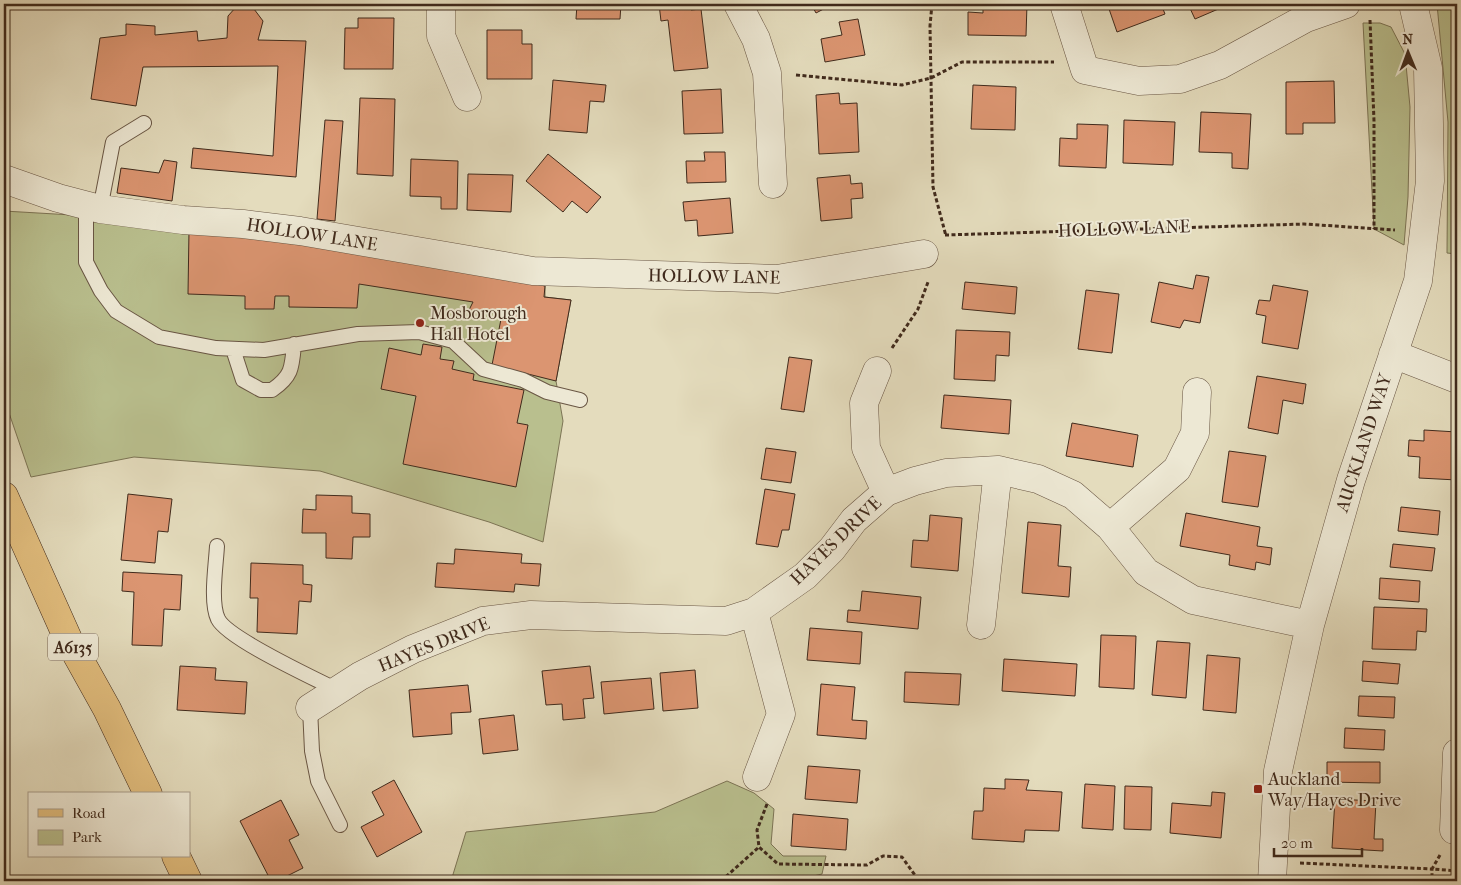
<svg xmlns="http://www.w3.org/2000/svg" width="1461" height="885" font-family="'IM FELL French Canon',serif">
<rect width="100%" height="100%" fill="#e4dcbd"/>
<filter id="stains"><feTurbulence type="fractalNoise" baseFrequency=".004" numOctaves="4"/><feColorMatrix values="0 0 0 0 .2 0 0 0 0 .09 0 0 0 0 .02 0 0 0 .5 -.17"/></filter>
<radialGradient id="worn" r=".72"><stop offset=".6" stop-color="#630" stop-opacity="0"/><stop offset="1" stop-color="#630" stop-opacity=".3"/></radialGradient>
<!-- green -->
<path fill="#b9bf8e" stroke="#7c7455" d="M 1437,4 L 1457,4 L 1457,254 L 1447,253 L 1448,122 Z
M 1363,23 L 1380,23 L 1391,27 L 1405,54 L 1410,107 L 1408,197 L 1404,245 L 1374,229 Z
M 4,211 L 72,215 L 353,247 L 545,286 L 545,297 L 571,300 L 556,381 L 563,421 L 543,542 L 489,522 L 320,471 L 134,457 L 31,477 L 8,410 L 4,379 Z
M 727,781 L 754,793 L 774,809 L 771,844 L 783,856 L 826,856 L 822,874 L 791,881 L 451,881 L 466,832 L 655,812 Z"/>
<!-- building -->
<path fill="#db9571" stroke="#402a1c" d="M 4,4 L 11,4 L 4,21 Z
M 478,4 L 513,4 L 513,6 L 478,5 Z
M 577,4 L 621,4 L 620,19 L 576,19 Z
M 659,4 L 690,4 L 691,10 L 701,9 L 708,68 L 674,71 L 668,20 L 661,21 Z
M 811,4 L 833,4 L 816,13 Z
M 983,4 L 1027,4 L 1026,36 L 968,35 L 968,12 L 983,13 Z
M 1115,4 L 1161,4 L 1165,14 L 1117,32 L 1108,6 Z
M 1188,4 L 1230,4 L 1195,19 Z
M 236,7 L 254,9 L 263,21 L 258,40 L 306,41 L 296,177 L 191,168 L 193,148 L 273,156 L 278,66 L 143,67 L 136,106 L 91,99 L 100,38 L 126,35 L 126,24 L 155,26 L 155,35 L 197,31 L 198,41 L 227,38 L 228,16 Z
M 358,18 L 394,18 L 393,69 L 344,69 L 345,28 L 358,28 Z
M 858,19 L 865,55 L 825,62 L 821,39 L 842,35 L 839,22 Z
M 487,30 L 522,30 L 522,44 L 532,44 L 532,79 L 487,79 Z
M 553,80 L 606,85 L 604,102 L 590,101 L 587,133 L 549,130 Z
M 1334,81 L 1335,123 L 1303,123 L 1303,134 L 1286,134 L 1286,82 Z
M 973,85 L 1016,87 L 1015,130 L 971,129 Z
M 721,89 L 723,133 L 684,134 L 682,91 Z
M 839,93 L 840,104 L 857,103 L 859,152 L 819,154 L 816,95 Z
M 360,98 L 395,99 L 393,176 L 357,174 Z
M 1201,112 L 1251,114 L 1248,169 L 1232,168 L 1232,153 L 1199,152 Z
M 325,120 L 343,121 L 335,221 L 317,219 Z
M 1124,120 L 1175,122 L 1173,165 L 1123,163 Z
M 1077,124 L 1108,125 L 1106,168 L 1059,166 L 1060,138 L 1077,139 Z
M 704,152 L 725,152 L 726,182 L 687,183 L 686,161 L 705,161 Z
M 548,154 L 601,197 L 587,213 L 572,201 L 563,212 L 526,181 Z
M 411,159 L 458,161 L 457,209 L 441,209 L 441,197 L 410,196 Z
M 164,160 L 177,162 L 172,201 L 117,193 L 121,168 L 159,173 Z
M 468,174 L 513,175 L 511,212 L 467,210 Z
M 850,175 L 851,184 L 862,183 L 863,198 L 851,199 L 852,218 L 821,221 L 817,178 Z
M 730,198 L 733,233 L 698,236 L 697,220 L 685,221 L 683,202 Z
M 189,231 L 353,247 L 545,286 L 544,297 L 571,300 L 556,381 L 492,365 L 502,314 L 469,310 L 473,302 L 359,284 L 357,308 L 289,307 L 289,296 L 275,296 L 274,309 L 245,309 L 245,296 L 188,294 Z
M 1196,275 L 1209,277 L 1200,323 L 1184,320 L 1180,328 L 1151,322 L 1159,282 L 1193,289 Z
M 965,282 L 1017,287 L 1015,314 L 962,309 Z
M 1273,285 L 1308,291 L 1298,349 L 1262,343 L 1266,316 L 1256,314 L 1259,300 L 1270,301 Z
M 1086,290 L 1119,294 L 1112,353 L 1078,349 Z
M 956,330 L 1010,332 L 1009,356 L 996,355 L 995,381 L 954,379 Z
M 423,344 L 442,347 L 440,359 L 454,361 L 452,369 L 474,374 L 473,380 L 524,390 L 517,423 L 528,425 L 516,487 L 403,464 L 416,396 L 381,389 L 389,348 L 421,355 Z
M 789,357 L 812,360 L 804,412 L 781,409 Z
M 1257,376 L 1306,384 L 1303,404 L 1283,400 L 1278,434 L 1248,428 Z
M 944,395 L 1011,400 L 1009,434 L 941,428 Z
M 1072,423 L 1138,435 L 1133,467 L 1066,456 Z
M 1424,430 L 1457,432 L 1457,480 L 1419,478 L 1420,457 L 1408,456 L 1409,440 L 1424,441 Z
M 766,448 L 796,452 L 791,483 L 761,479 Z
M 1229,451 L 1266,456 L 1258,507 L 1222,502 Z
M 765,489 L 795,494 L 789,530 L 782,530 L 778,547 L 756,544 Z
M 128,494 L 172,499 L 168,532 L 158,531 L 155,563 L 121,560 Z
M 316,495 L 352,496 L 352,513 L 370,514 L 370,537 L 353,537 L 352,559 L 326,558 L 326,533 L 302,533 L 303,509 L 316,510 Z
M 1401,507 L 1440,511 L 1438,535 L 1398,531 Z
M 1186,513 L 1260,527 L 1257,546 L 1272,548 L 1270,565 L 1256,562 L 1255,570 L 1229,565 L 1230,555 L 1180,546 Z
M 930,515 L 962,518 L 958,571 L 911,567 L 913,540 L 928,541 Z
M 1028,522 L 1061,525 L 1058,566 L 1071,567 L 1069,597 L 1022,593 Z
M 1393,544 L 1435,548 L 1432,571 L 1390,567 Z
M 455,549 L 522,554 L 521,563 L 541,564 L 539,586 L 515,584 L 514,592 L 435,587 L 437,563 L 454,564 Z
M 251,563 L 303,565 L 303,584 L 312,585 L 311,602 L 299,601 L 297,634 L 257,632 L 258,598 L 250,598 Z
M 123,572 L 182,575 L 180,610 L 164,609 L 162,646 L 132,645 L 134,592 L 122,591 Z
M 1380,578 L 1420,581 L 1419,602 L 1379,599 Z
M 862,591 L 921,597 L 918,629 L 847,622 L 848,610 L 860,611 Z
M 1374,607 L 1427,609 L 1426,632 L 1417,631 L 1416,650 L 1372,649 Z
M 810,628 L 862,632 L 860,664 L 807,660 Z
M 1101,635 L 1136,636 L 1134,689 L 1099,687 Z
M 1157,641 L 1190,643 L 1186,698 L 1152,695 Z
M 1207,655 L 1240,658 L 1236,713 L 1203,710 Z
M 1004,659 L 1077,664 L 1075,696 L 1002,691 Z
M 1363,661 L 1400,664 L 1398,684 L 1362,681 Z
M 180,666 L 216,668 L 215,680 L 247,682 L 245,714 L 177,710 Z
M 590,666 L 594,698 L 583,699 L 585,718 L 563,720 L 562,704 L 546,705 L 542,671 Z
M 695,670 L 698,708 L 663,711 L 660,673 Z
M 905,672 L 961,674 L 959,705 L 904,702 Z
M 651,678 L 654,709 L 604,714 L 601,682 Z
M 821,684 L 855,687 L 852,720 L 867,721 L 866,739 L 817,735 Z
M 468,685 L 471,712 L 451,713 L 452,734 L 413,737 L 409,690 Z
M 1359,696 L 1395,697 L 1394,718 L 1358,716 Z
M 514,715 L 518,750 L 483,754 L 479,719 Z
M 1345,728 L 1385,730 L 1384,750 L 1344,748 Z
M 1327,762 L 1380,762 L 1380,783 L 1327,782 Z
M 808,766 L 860,770 L 857,803 L 805,799 Z
M 1005,779 L 1029,780 L 1026,790 L 1062,792 L 1059,831 L 1025,830 L 1024,842 L 972,839 L 974,811 L 983,811 L 984,788 L 1005,789 Z
M 394,780 L 422,832 L 377,857 L 361,827 L 384,815 L 372,792 Z
M 1085,784 L 1115,786 L 1113,830 L 1082,828 Z
M 1125,786 L 1152,787 L 1151,830 L 1124,829 Z
M 1212,792 L 1225,793 L 1221,838 L 1170,833 L 1172,803 L 1211,806 Z
M 1335,799 L 1376,801 L 1374,839 L 1383,839 L 1383,851 L 1332,848 Z
M 281,800 L 299,835 L 289,840 L 303,868 L 277,881 L 271,881 L 240,821 Z
M 793,814 L 848,819 L 846,850 L 791,846 Z"/>
<g fill="none" stroke-linecap="round" stroke-linejoin="round">
<!-- service casing -->
<g stroke="#695644" stroke-width="16">
<path id="service" d="M 86,205 L 86,262 L 101,291 L 116,311 L 159,337 L 216,348 L 264,350 L 358,334 L 419,332 L 453,341 L 483,369 L 523,380 L 547,392 L 580,400
M 100,209 L 113,142 L 144,123
M 233,349 L 243,380 L 261,390 L 272,390 C 292,376 292,368 294,344
M 217,546 C 216,565 210,602 218,619 C 228,639 314,678 337,690
M 310,708 L 312,751 L 318,781 L 340,825"/>
</g>
<!-- minor casing -->
<g stroke="#695644" stroke-width="29">
<path id="minor" d="M 441,4 L 441,36 L 467,97
M 738,4 L 756,39 L 767,73 L 773,184
M 1064,4 L 1085,70 L 1139,81 L 1180,79 L 1220,65 L 1306,18 L 1346,4
M 4,179 L 58,198 L 100,209 L 183,220 L 243,224 L 300,231 L 533,271 L 777,279 L 924,254
M 1393,354 L 1457,379
M 877,371 L 864,403 L 866,448 L 886,492
M 1110,527 L 1177,469 L 1195,433 L 1197,392
M 754,612 L 781,714 L 757,777
M 981,625 L 998,470
M 310,708 L 360,676 L 413,649 L 483,621 L 531,615 L 726,621 L 754,612 L 805,576 L 832,549 L 854,520 L 886,492 L 915,481 L 946,473 L 998,470 L 1038,479 L 1073,495 L 1110,527 L 1146,572 L 1193,600 L 1310,625
M 1454,830 L 1457,753
M 1272,881 L 1278,771 L 1310,625 L 1351,480 L 1418,281 L 1430,181 L 1428,68 L 1413,4"/>
</g>
<!-- primary casing -->
<g stroke="#402a1c" stroke-width="29">
<path id="primary" d="M 4,496 L 68,639 L 107,709 L 148,794
M 176,856 L 188,881"/>
</g>
<!-- path -->
<path stroke="#402a1c" stroke-width="3" stroke-dasharray="4 2.5" stroke-linecap="butt" d="M 932,4 L 930,26 L 933,187 L 946,236
M 1370,20 L 1374,121 L 1374,229
M 796,75 L 902,85 L 931,78 L 962,62 L 1054,62
M 945,235 L 1304,224 L 1395,230
M 892,348 L 918,309 L 928,282
M 767,804 L 757,830 L 759,847 L 778,864 L 867,865 L 883,856 L 902,857 L 917,878 L 978,881
M 1440,855 L 1432,869 L 1457,871
M 1300,863 L 1432,869 L 1432,881
M 721,881 L 759,847"/>
<!-- service -->
<use href="#service" stroke="#ede8d4" stroke-width="14"/>
<!-- minor -->
<use href="#minor" stroke="#ede8d4" stroke-width="28"/>
<!-- primary -->
<use href="#primary" stroke="#e2be7e" stroke-width="28"/>
</g>
<!-- markers -->
<g fill="#8f2418" stroke="#ede8d4" stroke-width="2">
<circle cx="420" cy="323" r="5"/>
<rect x="1253" y="784" width="10" height="10" rx="2.5"/>
</g>
<g text-anchor="middle" dominant-baseline="central" stroke-width="4" stroke-linejoin="round" paint-order="stroke">
<!-- shield labels -->
<rect fill="#ede8d4" stroke="#746353" stroke-width="1" x="48" y="633.5" width="50" height="27" rx="4"/>
<g font-size="16" font-weight="bold" fill="#402a1c">
<text x="73" y="647">A6135</text>
</g>
<!-- street labels -->
<g font-size="18" fill="#402a1c" stroke="#ede8d4">
<text transform="translate(1124 229) rotate(-2)">HOLLOW LANE</text>
<text transform="translate(312 235) rotate(9)">HOLLOW LANE</text>
<text transform="translate(714 277) rotate(1)">HOLLOW LANE</text>
<text transform="translate(1364 443) rotate(-72)">AUCKLAND WAY</text>
<text transform="translate(836 541) rotate(-44)">HAYES DRIVE</text>
<text transform="translate(434 645) rotate(-22)">HAYES DRIVE</text>
</g>
<!-- poi labels -->
<g font-size="18" fill="#402a1c" stroke="#ede8d4" text-anchor="start">
<text x="430" y="313">Mosborough<tspan x="430" dy="21">Hall Hotel</tspan></text>
<text x="1268" y="779">Auckland<tspan x="1268" dy="21">Way/Hayes Drive</tspan></text>
</g>
</g>
<!-- margin -->
<rect width="1461" height="885" fill="none" stroke="#e4dcbd" stroke-width="20"/>
<rect x="5" y="5" width="1451" height="875" fill="none" stroke="#402a1c" stroke-width="2.5"/>
<rect x="10" y="10" width="1441" height="865" fill="none" stroke="#402a1c"/>
<!-- legend -->
<rect x="28" y="792" width="162" height="65" fill="#ede8d4" stroke="#a89c8a"/>
<rect x="38" y="809" width="25" height="8" fill="#e2be7e" stroke="#a89c8a"/>
<text x="72" y="818" font-size="15" fill="#402a1c">Road</text>
<rect x="38" y="830" width="25" height="15" fill="#b9bf8e" stroke="#a89c8a"/>
<text x="72" y="842" font-size="15" fill="#402a1c">Park</text>
<!-- north arrow -->
<g transform="translate(1408 52) rotate(359)" stroke="#ede8d4" stroke-width="4" paint-order="stroke">
<path d="M0-4L9 19L0 12L-9 19Z" fill="#402a1c"/>
<text y="-8" font-size="14" font-weight="bold" text-anchor="middle" fill="#402a1c">N</text>
</g>
<!-- scale -->
<path d="M1274 848v8h88v-8" fill="none" stroke="#402a1c" stroke-width="2.5"/>
<text x="1281" y="848" font-size="15" fill="#402a1c" stroke="#ede8d4" stroke-width="4" paint-order="stroke">20 m</text>
<rect width="100%" height="100%" filter="url(#stains)"/>
<rect width="100%" height="100%" fill="url(#worn)"/>
</svg>
